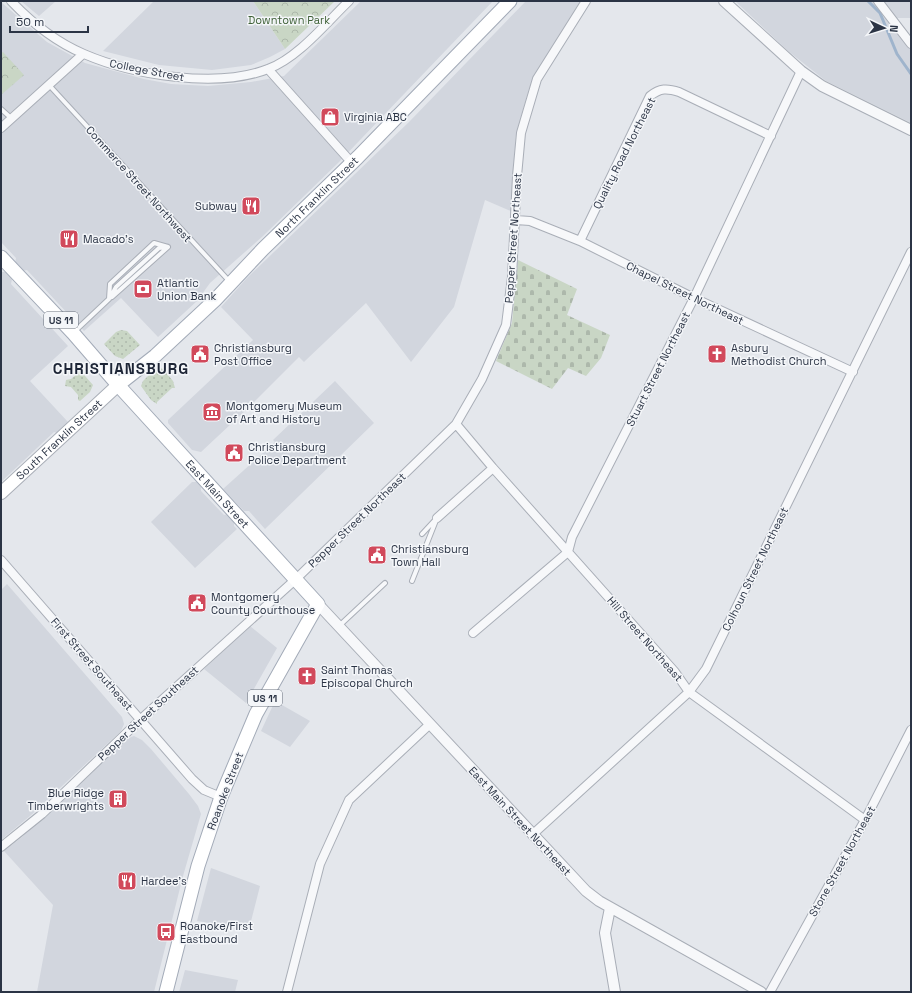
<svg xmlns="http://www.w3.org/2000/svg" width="912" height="993" font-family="'Space Grotesk',sans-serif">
<defs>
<pattern id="grass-dots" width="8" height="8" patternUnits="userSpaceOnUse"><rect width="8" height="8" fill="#c9d6c5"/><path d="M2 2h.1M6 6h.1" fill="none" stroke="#adb8ab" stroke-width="1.8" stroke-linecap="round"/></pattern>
<pattern id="cemetery-stones" width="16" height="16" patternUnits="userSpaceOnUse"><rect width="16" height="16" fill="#c9d6c5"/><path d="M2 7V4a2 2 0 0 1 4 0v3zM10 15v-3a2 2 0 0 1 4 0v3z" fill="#adb8ab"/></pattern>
<pattern id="park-crowns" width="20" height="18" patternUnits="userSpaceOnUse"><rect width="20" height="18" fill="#c9d6c5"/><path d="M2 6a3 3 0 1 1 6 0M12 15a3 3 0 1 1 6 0" fill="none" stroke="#adb8ab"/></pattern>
</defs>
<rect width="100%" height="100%" fill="#e4e7ec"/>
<!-- built -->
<path fill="#d2d6de" d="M 21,1 L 56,1 L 39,16 Z
M 154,1 L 253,1 L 285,49 L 270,57 L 251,65 L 212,70 L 159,65 L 103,51 Z
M 361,1 L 493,1 L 339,162 L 263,236 L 210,283 L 197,301 L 158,337 L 121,298 L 84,331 L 27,270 L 22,271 L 15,264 L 16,258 L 1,242 L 1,2 L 47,42 L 85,63 L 144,79 L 171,84 L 208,86 L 251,82 L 284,76 Z
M 526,1 L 583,1 L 547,55 L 529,89 L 516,134 L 513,172 L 513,212 L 485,200 L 454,307 L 411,362 L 366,303 L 306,360 L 304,362 L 299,357 L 247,409 L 201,452 L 192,450 L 168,423 L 168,420 L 253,340 L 221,307 L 247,278 L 409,122 Z
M 735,1 L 911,1 L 911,18 L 897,18 L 911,37 L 911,123 L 826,81 L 788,51 Z
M 1,272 L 6,272 L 12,279 L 11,284 L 68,346 L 30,381 L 68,422 L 62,430 L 57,433 L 54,432 L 1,482 Z
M 335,381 L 374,423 L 265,529 L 249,511 L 244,511 L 223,489 L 275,442 L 273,440 Z
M 192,482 L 197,482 L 201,485 L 201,491 L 224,515 L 228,514 L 234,522 L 234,526 L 237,529 L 195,568 L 151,522 Z
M 7,584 L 122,717 L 124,724 L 121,731 L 30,816 L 1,840 L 1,590 Z
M 250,626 L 277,648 L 246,703 L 204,669 Z
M 275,701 L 310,721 L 290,747 L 261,731 Z
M 134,736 L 142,740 L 151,749 L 189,794 L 198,806 L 201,814 L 183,876 L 154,992 L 37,992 L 53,905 L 4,851 L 22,837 L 126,739 Z
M 211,868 L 260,886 L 249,929 L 197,921 Z
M 185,970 L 238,980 L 235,992 L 179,992 Z"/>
<!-- grass -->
<path fill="url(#grass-dots)" d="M 121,330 L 127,331 L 140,345 L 123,359 L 115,356 L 104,344 L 116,332 Z
M 78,368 L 93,385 L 90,392 L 80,401 L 78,400 L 78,395 L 71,387 L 65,386 L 66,380 L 71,379 L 78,373 Z
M 162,368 L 173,381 L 175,388 L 172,388 L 157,402 L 157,404 L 151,400 L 141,386 L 143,381 L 152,372 Z"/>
<!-- cemetery -->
<path fill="url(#cemetery-stones)" d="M 518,260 L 577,289 L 567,315 L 610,335 L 601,358 L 586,376 L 568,368 L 552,389 L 496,361 L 512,323 Z"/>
<!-- park -->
<path fill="url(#park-crowns)" d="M 253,1 L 335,1 L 285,49 Z
M 3,52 L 24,75 L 1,95 L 1,53 Z"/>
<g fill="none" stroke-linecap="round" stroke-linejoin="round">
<!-- stream -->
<path stroke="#9fb4cc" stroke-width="3" d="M 868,1 L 880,13 L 897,54 L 911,74"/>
<!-- service casing -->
<g stroke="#a9aeb7" stroke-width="6">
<path id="service" d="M 49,85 L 230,282
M 1,109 L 11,118
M 112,297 L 168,247
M 110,298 L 116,287 L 159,248 L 166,247
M 74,332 L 109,299 L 110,284 L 154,243 L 168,247
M 422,534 L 435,520
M 412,581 L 437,518
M 339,626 L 385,583"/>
</g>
<!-- minor casing -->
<g stroke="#a9aeb7" stroke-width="10">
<path id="minor" d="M 11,1 C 31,22 56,42 84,54 C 133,75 217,89 268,69 C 298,58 326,23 349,1
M 878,1 L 911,44
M 268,69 L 352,163
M 1,128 L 83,54
M 516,220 L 530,221 L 580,241 L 694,298 L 853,372
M 580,241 L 650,96 C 660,88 667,88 679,92 L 771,136
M 456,424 L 493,468 L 675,672 L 689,692 L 865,820
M 437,518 L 493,468
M 1,560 L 192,779 L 204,790 L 221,797
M 473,633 L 568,552 L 572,537 L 694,298 L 801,71
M 532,835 L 689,692 L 706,669 L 911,252
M 1,847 L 42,814 L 141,719 L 296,579 L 456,424 L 482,379 L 506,325 L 512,277 L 517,176 L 521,133 L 537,79 L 586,1
M 287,992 L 320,864 L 349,800 L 430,724
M 770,992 L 865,820 L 911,730"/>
</g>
<!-- tertiary casing -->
<g stroke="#a9aeb7" stroke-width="12">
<path id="tertiary" d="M 724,1 L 801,71 L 822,86 L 911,130
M 318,604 L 586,891 L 599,901 L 761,992
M 610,908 L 605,933 L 615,992"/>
</g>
<!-- secondary casing -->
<g stroke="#a9aeb7" stroke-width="14">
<g id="secondary">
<path id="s1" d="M 1,493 L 118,385"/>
</g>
</g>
<!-- primary casing -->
<g stroke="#a3abb8" stroke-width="15">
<g id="primary">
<path id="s2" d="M 1,257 L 73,333 L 118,385 L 318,604 L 256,714 L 221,797 L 198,866 L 166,992"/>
<path id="s3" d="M 118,385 L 155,356 L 215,300 L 263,249 L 358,157 L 510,1"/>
</g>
</g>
<!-- service -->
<use href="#service" stroke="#f7f8fa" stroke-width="4"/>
<!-- minor -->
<use href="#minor" stroke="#f7f8fa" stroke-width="8"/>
<!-- tertiary -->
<use href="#tertiary" stroke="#f7f8fa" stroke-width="10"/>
<!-- secondary -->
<use href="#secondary" stroke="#fff" stroke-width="12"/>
<!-- primary -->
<use href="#primary" stroke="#fff" stroke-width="13"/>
</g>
<!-- icons -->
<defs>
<g id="shop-square" transform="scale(1)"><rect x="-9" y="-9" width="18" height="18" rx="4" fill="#d1495b" stroke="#f4f6f9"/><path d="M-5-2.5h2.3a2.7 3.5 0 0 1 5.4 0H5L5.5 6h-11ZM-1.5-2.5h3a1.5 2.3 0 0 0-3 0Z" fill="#fff"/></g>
<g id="restaurant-square" transform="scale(1)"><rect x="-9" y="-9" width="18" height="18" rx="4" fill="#d1495b" stroke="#f4f6f9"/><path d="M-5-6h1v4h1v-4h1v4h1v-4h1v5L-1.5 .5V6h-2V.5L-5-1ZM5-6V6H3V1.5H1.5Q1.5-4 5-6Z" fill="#fff"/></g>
<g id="bank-square" transform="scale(1)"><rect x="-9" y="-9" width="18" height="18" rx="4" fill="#d1495b" stroke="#f4f6f9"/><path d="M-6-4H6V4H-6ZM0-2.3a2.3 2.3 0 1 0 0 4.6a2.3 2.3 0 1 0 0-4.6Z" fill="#fff"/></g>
<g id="civic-square" transform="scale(1)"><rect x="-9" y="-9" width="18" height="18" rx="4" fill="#d1495b" stroke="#f4f6f9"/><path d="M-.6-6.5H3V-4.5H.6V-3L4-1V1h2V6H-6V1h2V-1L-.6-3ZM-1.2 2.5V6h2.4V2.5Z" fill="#fff"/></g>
<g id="church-square" transform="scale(1)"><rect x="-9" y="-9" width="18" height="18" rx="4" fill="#d1495b" stroke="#f4f6f9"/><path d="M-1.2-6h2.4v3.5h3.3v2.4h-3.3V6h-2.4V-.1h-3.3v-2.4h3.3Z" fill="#fff"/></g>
<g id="museum-square" transform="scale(1)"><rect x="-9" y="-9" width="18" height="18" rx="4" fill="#d1495b" stroke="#f4f6f9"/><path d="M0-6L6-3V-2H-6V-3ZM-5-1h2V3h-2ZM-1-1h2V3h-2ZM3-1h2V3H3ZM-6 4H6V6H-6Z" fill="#fff"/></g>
<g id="building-square" transform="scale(1)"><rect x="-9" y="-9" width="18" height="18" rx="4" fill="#d1495b" stroke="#f4f6f9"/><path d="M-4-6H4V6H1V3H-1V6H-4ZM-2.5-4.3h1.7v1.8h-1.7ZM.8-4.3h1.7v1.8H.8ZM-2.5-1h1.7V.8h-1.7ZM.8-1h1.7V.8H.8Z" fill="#fff"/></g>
<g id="bus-square" transform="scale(1)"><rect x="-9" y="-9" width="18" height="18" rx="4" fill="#d1495b" stroke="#f4f6f9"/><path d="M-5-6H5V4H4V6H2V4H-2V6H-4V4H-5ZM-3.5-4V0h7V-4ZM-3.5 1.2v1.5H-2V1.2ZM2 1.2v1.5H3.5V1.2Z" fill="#fff"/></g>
</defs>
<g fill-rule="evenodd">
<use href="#shop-square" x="330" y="117"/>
<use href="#restaurant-square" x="251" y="206"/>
<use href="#restaurant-square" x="69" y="239"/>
<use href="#bank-square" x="143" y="289"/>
<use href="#civic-square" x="200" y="354"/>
<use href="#church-square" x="717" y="354"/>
<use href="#museum-square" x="212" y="412"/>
<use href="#civic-square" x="234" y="453"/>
<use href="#civic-square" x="377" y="555"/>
<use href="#civic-square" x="197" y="603"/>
<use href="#church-square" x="307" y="676"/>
<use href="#building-square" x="118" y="799"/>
<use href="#restaurant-square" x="127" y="881"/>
<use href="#bus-square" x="166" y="932"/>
</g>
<g text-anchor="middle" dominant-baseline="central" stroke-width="3" stroke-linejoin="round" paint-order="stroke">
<!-- shield labels -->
<g fill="#f4f6f9" stroke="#676e7b" stroke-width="1">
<rect x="44" y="312" width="34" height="16" rx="3"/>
<rect x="248" y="690" width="34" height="16" rx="3"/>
</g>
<g font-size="10" font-weight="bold" fill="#2b3445">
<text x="61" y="320">US 11</text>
<text x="265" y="698">US 11</text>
</g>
<!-- park labels -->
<g font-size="11" fill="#3f6138" stroke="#f4f6f9">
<text x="289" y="20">Downtown Park</text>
</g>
<!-- street labels -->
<g font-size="11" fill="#2b3445" stroke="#f4f6f9">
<text transform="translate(147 70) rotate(11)">College Street</text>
<text transform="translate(624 153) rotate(-63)">Quality Road Northeast</text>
<text transform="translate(139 184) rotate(48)">Commerce Street Northwest</text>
<text stroke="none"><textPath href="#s3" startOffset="274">North Franklin Street</textPath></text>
<text transform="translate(513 238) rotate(-86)">Pepper Street Northeast</text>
<text transform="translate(685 293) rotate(26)">Chapel Street Northeast</text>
<text transform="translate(658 369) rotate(-63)">Stuart Street Northeast</text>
<text stroke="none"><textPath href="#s1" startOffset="79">South Franklin Street</textPath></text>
<text stroke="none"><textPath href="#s2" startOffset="321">East Main Street</textPath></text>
<text transform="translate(357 520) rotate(-44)">Pepper Street Northeast</text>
<text transform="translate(755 569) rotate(-64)">Colhoun Street Northeast</text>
<text transform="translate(645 639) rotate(49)">Hill Street Northeast</text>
<text transform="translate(92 664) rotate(49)">First Street Southeast</text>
<text transform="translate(148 713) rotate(-43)">Pepper Street Southeast</text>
<text transform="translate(225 791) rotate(-69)">Roanoke Street</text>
<text transform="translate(520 821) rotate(47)">East Main Street Northeast</text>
<text transform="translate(842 861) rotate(-61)">Stone Street Northeast</text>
</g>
<!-- poi labels -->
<g font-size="11" fill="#2b3445" stroke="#f4f6f9" text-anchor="start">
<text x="344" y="117">Virginia ABC</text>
<text x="237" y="206" text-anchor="end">Subway</text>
<text x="83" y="239">Macado's</text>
<text x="157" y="283">Atlantic<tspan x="157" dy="13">Union Bank</tspan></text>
<text x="214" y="348">Christiansburg<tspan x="214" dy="13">Post Office</tspan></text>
<text x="731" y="348">Asbury<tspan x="731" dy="13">Methodist Church</tspan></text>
<text x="226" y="406">Montgomery Museum<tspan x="226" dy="13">of Art and History</tspan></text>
<text x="248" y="447">Christiansburg<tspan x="248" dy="13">Police Department</tspan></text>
<text x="391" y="549">Christiansburg<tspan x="391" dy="13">Town Hall</tspan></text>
<text x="211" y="597">Montgomery<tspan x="211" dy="13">County Courthouse</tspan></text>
<text x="321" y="670">Saint Thomas<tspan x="321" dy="13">Episcopal Church</tspan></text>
<text x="104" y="793" text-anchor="end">Blue Ridge<tspan x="104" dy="13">Timberwrights</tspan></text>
<text x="141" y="881">Hardee's</text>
<text x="180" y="926">Roanoke/First<tspan x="180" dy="13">Eastbound</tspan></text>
</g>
<!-- district labels -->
<g font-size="15" font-weight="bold" letter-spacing="1" fill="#1d2536" stroke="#f4f6f9">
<text x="121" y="368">CHRISTIANSBURG</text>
</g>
</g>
<!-- border -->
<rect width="912" height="993" fill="none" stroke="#2b3445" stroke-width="4"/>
<!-- north arrow -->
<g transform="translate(884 28) rotate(94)" stroke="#f4f6f9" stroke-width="3" paint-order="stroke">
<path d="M0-3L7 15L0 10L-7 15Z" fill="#2b3445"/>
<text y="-6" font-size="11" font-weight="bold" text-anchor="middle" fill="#2b3445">N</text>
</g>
<!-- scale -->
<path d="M10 26v6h78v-6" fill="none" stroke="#2b3445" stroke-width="2"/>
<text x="16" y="26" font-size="12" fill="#2b3445" stroke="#f4f6f9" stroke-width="3" paint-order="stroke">50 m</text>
</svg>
